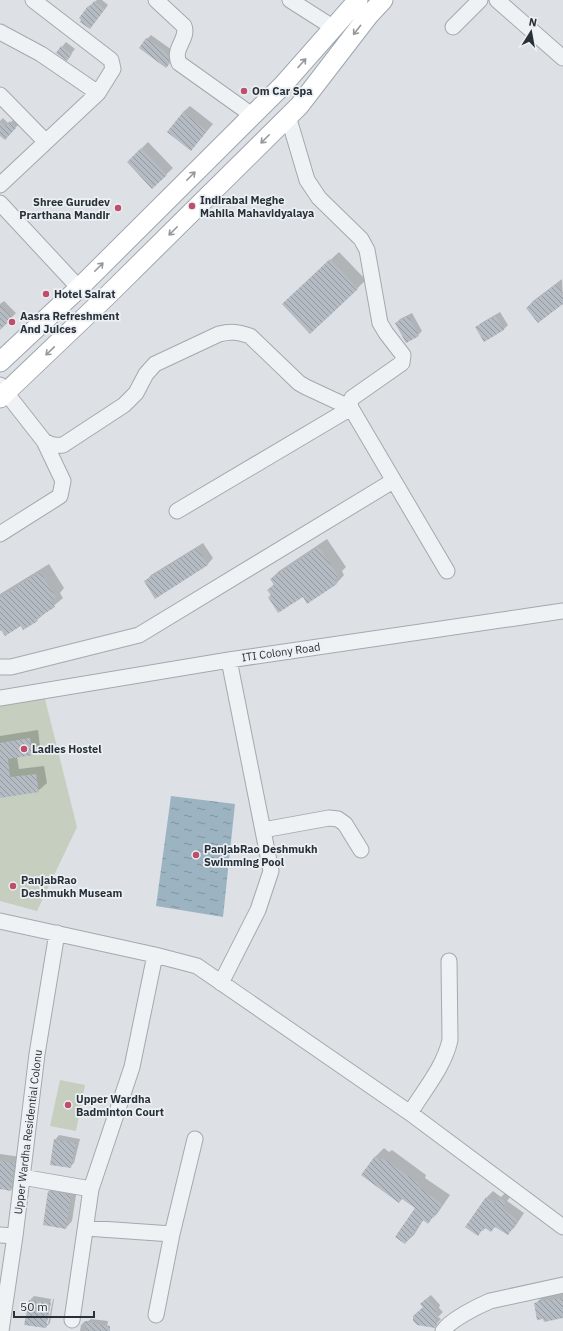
<svg xmlns="http://www.w3.org/2000/svg" width="563" height="1331" font-family="'IBM Plex Sans',sans-serif">
<defs>
<pattern id="water-ripples" width="26" height="14" patternUnits="userSpaceOnUse"><rect width="26" height="14" fill="#9cb3c2"/><path d="M2 4q2-2 4 0t4 0M15 11q2-2 4 0t4 0" fill="none" stroke="#7f929f"/></pattern>
<pattern id="building-back-hatch" width="6" height="6" patternUnits="userSpaceOnUse"><rect width="6" height="6" fill="#b5bbc2"/><path d="M-1 5l2 2M0 0l6 6M5-1l2 2" fill="none" stroke="#93999f"/></pattern>
</defs>
<rect width="100%" height="100%" fill="#dde1e5"/>
<!-- green -->
<path fill="#c5cebf" d="M 45,699 L 77,827 L 37,911 L 0,901 L 0,706 Z
M 60,1080 L 85,1085 L 76,1131 L 50,1126 Z"/>
<!-- water -->
<path fill="url(#water-ripples)" d="M 171,796 L 235,804 L 223,917 L 156,906 Z"/>
<!-- shadow -->
<path fill="#0003" d="M 97,0 L 102,0 L 108,5 L 90,28 L 89,6 Z
M 151,35 L 172,50 L 173,58 L 169,62 L 147,39 Z
M 66,42 L 75,49 L 70,55 L 57,53 Z
M 190,106 L 213,124 L 191,150 L 183,112 Z
M 3,118 L 9,124 L 14,119 L 19,124 L 5,139 L 0,134 L 0,121 Z
M 148,142 L 173,168 L 152,188 L 128,162 Z
M 339,252 L 366,280 L 310,333 L 292,296 Z
M 562,279 L 563,303 L 527,308 L 533,301 Z
M 4,301 L 16,313 L 3,326 L 0,323 L 0,304 Z
M 500,312 L 508,325 L 504,329 L 484,340 L 477,327 L 481,323 Z
M 412,313 L 422,331 L 418,335 L 396,323 L 400,319 Z
M 327,539 L 346,567 L 342,571 L 344,575 L 336,584 L 303,595 L 271,595 L 268,590 L 274,584 L 271,579 L 279,571 Z
M 203,543 L 213,558 L 207,565 L 145,582 L 151,575 Z
M 49,564 L 64,588 L 60,593 L 63,598 L 37,620 L 24,628 L 22,625 L 0,631 L 0,594 Z
M 38,730 L 40,746 L 32,755 L 17,757 L 19,769 L 44,766 L 47,783 L 38,791 L 0,797 L 0,736 Z
M 59,1135 L 80,1139 L 74,1163 L 70,1167 L 55,1140 Z
M 384,1148 L 389,1152 L 392,1150 L 426,1175 L 425,1178 L 450,1195 L 437,1214 L 428,1222 L 424,1219 L 414,1235 L 405,1243 L 417,1208 L 402,1198 L 362,1175 L 376,1156 Z
M 0,1154 L 21,1157 L 17,1184 L 11,1190 L 0,1188 Z
M 55,1185 L 77,1189 L 72,1221 L 66,1228 L 44,1224 L 49,1191 Z
M 493,1191 L 501,1197 L 506,1192 L 511,1196 L 507,1201 L 524,1213 L 514,1228 L 507,1234 L 495,1226 L 486,1227 L 478,1234 L 467,1227 L 487,1197 Z
M 563,1293 L 563,1317 L 535,1304 L 542,1297 L 546,1295 Z
M 431,1295 L 440,1305 L 439,1308 L 443,1312 L 438,1317 L 441,1319 L 434,1327 L 425,1300 Z
M 34,1296 L 51,1299 L 46,1324 L 48,1324 L 53,1299 L 54,1299 L 50,1323 L 46,1327 L 25,1324 L 30,1300 Z
M 91,1319 L 108,1321 L 106,1331 L 80,1331 L 81,1325 L 85,1321 L 88,1321 Z"/>
<!-- building -->
<path fill="url(#building-back-hatch)" d="M 94,1 L 105,9 L 90,29 L 80,22 L 81,20 L 79,18 L 88,6 L 90,7 Z
M 146,38 L 168,54 L 170,63 L 166,68 L 139,48 Z
M 61,46 L 72,54 L 67,61 L 56,53 Z
M 183,112 L 207,131 L 191,151 L 167,132 Z
M 0,121 L 5,126 L 10,121 L 16,128 L 5,140 L 0,136 Z
M 141,148 L 167,175 L 152,189 L 127,162 Z
M 330,259 L 358,289 L 310,334 L 282,304 Z
M 556,284 L 563,293 L 563,304 L 538,323 L 526,308 Z
M 0,305 L 13,318 L 0,330 Z
M 408,316 L 419,336 L 406,343 L 395,323 Z
M 496,316 L 504,330 L 484,342 L 475,327 Z
M 319,547 L 338,576 L 334,580 L 337,584 L 307,604 L 303,597 L 278,613 L 268,597 L 271,595 L 267,590 L 274,585 L 270,579 Z
M 197,548 L 208,565 L 155,599 L 144,581 Z
M 40,572 L 56,598 L 51,601 L 55,607 L 36,619 L 38,621 L 23,630 L 21,626 L 5,636 L 0,628 L 0,597 Z
M 30,738 L 32,755 L 8,759 L 10,777 L 36,774 L 39,792 L 0,798 L 0,743 L 5,742 L 6,750 L 5,742 Z
M 54,1139 L 76,1143 L 71,1168 L 50,1165 Z
M 375,1156 L 380,1160 L 383,1158 L 419,1184 L 417,1186 L 442,1204 L 428,1224 L 423,1220 L 405,1244 L 395,1237 L 415,1208 L 402,1199 L 399,1203 L 361,1175 Z
M 0,1161 L 15,1163 L 11,1191 L 0,1189 Z
M 48,1191 L 71,1195 L 66,1229 L 43,1225 Z
M 486,1197 L 495,1203 L 499,1198 L 506,1202 L 502,1208 L 518,1220 L 508,1235 L 495,1227 L 491,1232 L 485,1228 L 483,1231 L 482,1230 L 478,1236 L 465,1227 Z
M 427,1298 L 437,1310 L 435,1313 L 439,1317 L 435,1321 L 437,1324 L 435,1328 L 417,1325 L 413,1321 L 413,1316 L 423,1307 L 420,1304 Z
M 563,1298 L 563,1318 L 544,1322 L 543,1319 L 537,1320 L 534,1303 L 539,1302 L 539,1301 Z
M 29,1300 L 51,1303 L 46,1328 L 24,1325 Z
M 86,1322 L 110,1326 L 110,1331 L 85,1331 Z"/>
<g fill="none" stroke-linecap="round" stroke-linejoin="round">
<!-- minor casing -->
<g stroke="#a3a9ae" stroke-width="17">
<path id="minor" d="M 156,0 L 184,26 C 189,39 172,48 179,63 L 252,115
M 290,0 L 334,28
M 497,0 L 563,58
M 453,27 L 480,0
M 0,32 L 41,54 L 98,93
M 0,95 L 46,142
M 288,116 L 307,180 L 319,198 L 361,239 L 367,250 L 380,323 L 386,333 L 403,355 L 402,363 L 352,398 L 350,402 L 351,408 L 447,571
M 0,185 L 98,93 L 113,69 L 111,60 L 33,0
M 0,203 L 79,288
M 0,385 L 44,441 L 63,481 L 60,496 L 0,534
M 44,441 C 51,445 55,446 63,445 L 124,405 L 136,393 L 146,374 L 155,364 L 219,334 C 231,331 238,332 250,336 L 299,383 L 306,387 L 351,408 L 177,511
M 0,667 L 11,667 L 139,635 L 393,481
M 0,698 L 229,660 L 563,611
M 263,830 L 329,818 L 338,819 L 345,824 L 361,850
M 0,921 L 155,955 L 197,966 L 410,1113 L 563,1227
M 221,983 L 258,910 L 271,871 L 229,660
M 410,1113 C 424,1090 444,1067 450,1040 L 449,961
M 22,1177 L 91,1189
M 86,1228 L 172,1234
M 0,1235 L 15,1236
M 156,1315 L 172,1234 L 195,1139
M 72,1320 L 91,1189 L 132,1067 L 155,955
M 1,1331 L 15,1236 L 37,1054 L 57,933
M 443,1331 C 450,1320 478,1306 490,1301 L 563,1285"/>
</g>
<!-- major casing -->
<g stroke="#9ea7b0" stroke-width="21">
<path id="major" d="M 0,362 L 79,288 L 283,85 L 358,0
M 0,398 L 107,296 L 299,106 L 369,15 L 383,0"/>
</g>
<!-- minor -->
<use href="#minor" stroke="#eff2f4" stroke-width="15"/>
<!-- major -->
<use href="#major" stroke="#fff" stroke-width="19"/>
</g>
<!-- one-way arrows -->
<defs><path id="oneway-shaft" d="M-6 0H5M1.5-3L5.5 0L1.5 3" fill="none" stroke-width="1.6" stroke-linecap="round" stroke-linejoin="round"/></defs>
<g stroke="#94989c">
<use href="#oneway-shaft" transform="translate(357 30) rotate(128)"/>
<use href="#oneway-shaft" transform="translate(302 63) rotate(-48)"/>
<use href="#oneway-shaft" transform="translate(265 139) rotate(135)"/>
<use href="#oneway-shaft" transform="translate(191 176) rotate(-45)"/>
<use href="#oneway-shaft" transform="translate(173 231) rotate(135)"/>
<use href="#oneway-shaft" transform="translate(99 267) rotate(-45)"/>
<use href="#oneway-shaft" transform="translate(50 351) rotate(136)"/>
</g>
<!-- markers -->
<g fill="#bf4e6c" stroke="#ecf0f3" stroke-width="1.5">
<circle cx="244" cy="91" r="4"/>
<circle cx="192" cy="206" r="4"/>
<circle cx="118" cy="208" r="4"/>
<circle cx="46" cy="294" r="4"/>
<circle cx="12" cy="322" r="4"/>
<circle cx="24" cy="749" r="4"/>
<circle cx="196" cy="855" r="4"/>
<circle cx="13" cy="886" r="4"/>
<circle cx="68" cy="1105" r="4"/>
</g>
<g text-anchor="middle" dominant-baseline="central" stroke-width="3.5" stroke-linejoin="round" paint-order="stroke">
<!-- poi labels -->
<g font-size="11" font-weight="bold" fill="#28313a" stroke="#ecf0f3" text-anchor="start">
<text x="252" y="91">Om Car Spa</text>
<text x="200" y="200">Indirabai Meghe<tspan x="200" dy="13">Mahila Mahavidyalaya</tspan></text>
<text x="110" y="202" text-anchor="end">Shree Gurudev<tspan x="110" dy="13">Prarthana Mandir</tspan></text>
<text x="54" y="294">Hotel Sairat</text>
<text x="20" y="316">Aasra Refreshment<tspan x="20" dy="13">And Juices</tspan></text>
<text x="32" y="749">Ladies Hostel</text>
<text x="204" y="849">PanjabRao Deshmukh<tspan x="204" dy="13">Swimming Pool</tspan></text>
<text x="21" y="880">PanjabRao<tspan x="21" dy="13">Deshmukh Museam</tspan></text>
<text x="76" y="1099">Upper Wardha<tspan x="76" dy="13">Badminton Court</tspan></text>
</g>
<!-- street labels -->
<g font-size="11" fill="#28313a" stroke="#ecf0f3">
<text transform="translate(281 652) rotate(-8)">ITI Colony Road</text>
<text transform="translate(28 1132) rotate(-83)">Upper Wardha Residential Colonu</text>
</g>
</g>
<!-- north arrow -->
<g transform="translate(531 32) rotate(11)" stroke="#ecf0f3" stroke-width="3" paint-order="stroke">
<path d="M0-3L7 15L0 10L-7 15Z" fill="#28313a"/>
<text y="-6" font-size="11" font-weight="bold" text-anchor="middle" fill="#28313a">N</text>
</g>
<!-- scale -->
<path d="M14 1311v6h80v-6" fill="none" stroke="#28313a" stroke-width="2"/>
<text x="20" y="1311" font-size="12" fill="#28313a" stroke="#ecf0f3" stroke-width="3" paint-order="stroke">50 m</text>
</svg>
